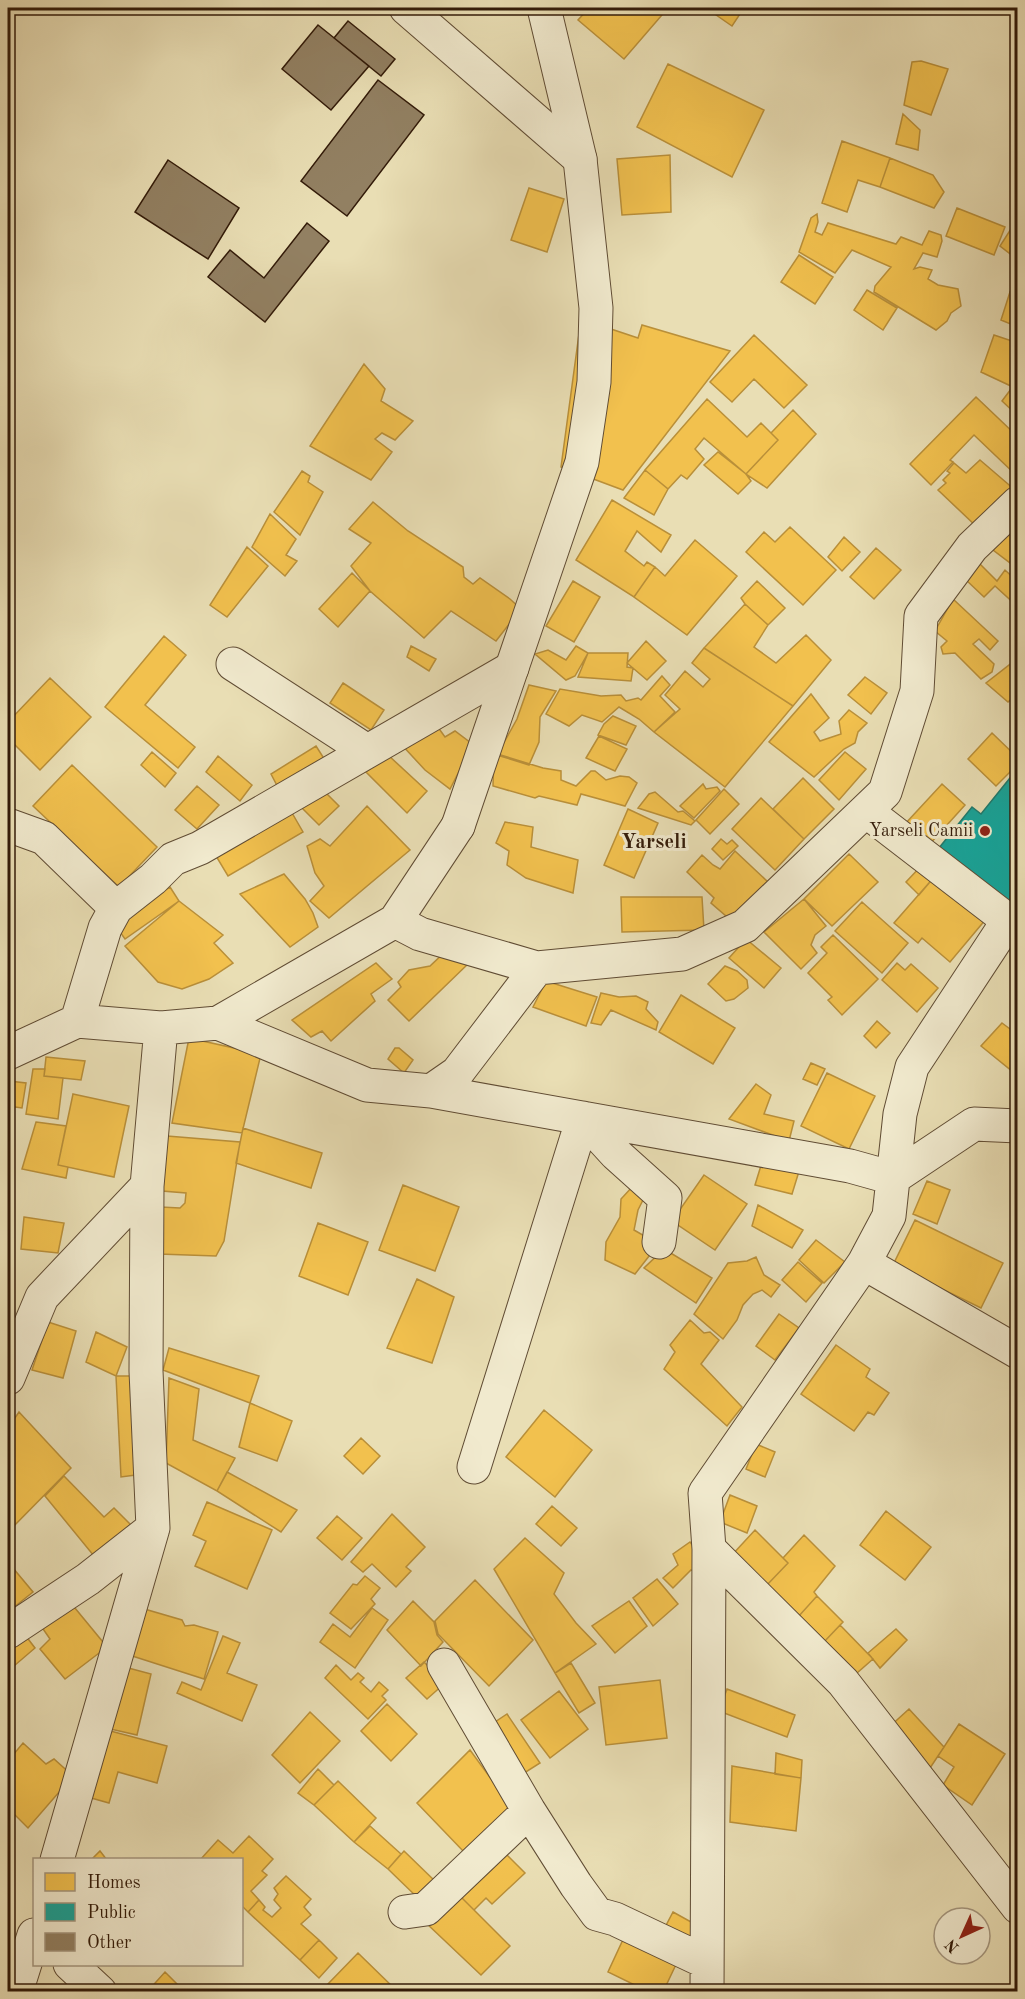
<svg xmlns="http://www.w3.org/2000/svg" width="1025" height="1999" font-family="'Old Standard TT',serif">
<rect width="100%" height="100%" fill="#e9deb4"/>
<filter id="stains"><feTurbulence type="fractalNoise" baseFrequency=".00333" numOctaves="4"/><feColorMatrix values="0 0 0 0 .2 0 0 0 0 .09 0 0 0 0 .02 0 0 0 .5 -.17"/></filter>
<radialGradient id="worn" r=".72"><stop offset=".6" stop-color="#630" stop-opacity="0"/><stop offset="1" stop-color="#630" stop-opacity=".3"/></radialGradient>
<!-- homes -->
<path fill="#f2c14e" stroke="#b98f39" stroke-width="1.5" d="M 589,8 L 668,8 L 624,59 L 578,20 Z
M 693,8 L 744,8 L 732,26 L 706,8 L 702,14 Z
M 921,61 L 948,69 L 931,115 L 904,105 L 912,62 Z
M 668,64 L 764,110 L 732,177 L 637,127 Z
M 903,114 L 920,130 L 918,150 L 896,144 Z
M 842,141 L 890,158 L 880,187 L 858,180 L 847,212 L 822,203 Z
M 670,155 L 671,212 L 622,215 L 617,159 Z
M 890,158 L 933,175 L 944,192 L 934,208 L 880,187 Z
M 529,188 L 564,199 L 547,252 L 511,240 Z
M 957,208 L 1005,227 L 994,255 L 946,236 Z
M 817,214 L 818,222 L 815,232 L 822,235 L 828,223 L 896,244 L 901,237 L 922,245 L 929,231 L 941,235 L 942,241 L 937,257 L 923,253 L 914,269 L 920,267 L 932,270 L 928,279 L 938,285 L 958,289 L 961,306 L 951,313 L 947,321 L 936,330 L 874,292 L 875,286 L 891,267 L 852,250 L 835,273 L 799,252 L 811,218 Z
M 1018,218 L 1018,260 L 1000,246 Z
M 799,255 L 833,277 L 815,304 L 781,282 Z
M 1018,283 L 1018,327 L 1001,320 L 1010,292 Z
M 867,290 L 897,308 L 883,330 L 854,310 Z
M 581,319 L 638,338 L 642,325 L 730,351 L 623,490 L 561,467 Z
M 754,335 L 807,385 L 784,408 L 754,379 L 732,402 L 710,382 Z
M 994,335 L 1018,343 L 1018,382 L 1013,387 L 981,372 Z
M 364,364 L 385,389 L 381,401 L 413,421 L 395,440 L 382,433 L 375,439 L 392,452 L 371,480 L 310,446 Z
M 1018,388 L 1018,416 L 1002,401 L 1011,389 Z
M 976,397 L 1018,437 L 1018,477 L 974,435 L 950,460 L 953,462 L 931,485 L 910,464 Z
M 707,399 L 747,437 L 761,423 L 778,440 L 746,474 L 704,438 L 695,449 L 704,459 L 687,479 L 681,475 L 668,489 L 645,470 Z
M 793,410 L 816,434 L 767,488 L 746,474 L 778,440 L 771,433 Z
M 718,452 L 746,474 L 751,481 L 738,494 L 704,465 Z
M 980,460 L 1015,490 L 978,528 L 938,490 L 946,483 L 943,480 L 950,473 L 947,471 L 954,463 L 966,473 Z
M 645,470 L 668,489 L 654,515 L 624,498 Z
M 302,471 L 310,476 L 308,482 L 323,492 L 300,535 L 274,512 Z
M 612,500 L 671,535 L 661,552 L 637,531 L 625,551 L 644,566 L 647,562 L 655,567 L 634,597 L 576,560 Z
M 373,502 L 408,531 L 463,567 L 464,577 L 473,584 L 480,578 L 510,599 L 521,609 L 496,641 L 451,611 L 424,638 L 370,591 L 351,566 L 371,543 L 349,529 Z
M 1018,511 L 1018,569 L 985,544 Z
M 270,514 L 296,539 L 286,555 L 297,561 L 285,576 L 252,547 Z
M 790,527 L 836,570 L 803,605 L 746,552 L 764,532 L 775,542 Z
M 844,537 L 860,552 L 842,571 L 828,557 Z
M 695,540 L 737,576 L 687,635 L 634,597 L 655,567 L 665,576 Z
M 247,547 L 268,566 L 227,617 L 210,605 Z
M 876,548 L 901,570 L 874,599 L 850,577 Z
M 979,563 L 997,581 L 1005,570 L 1018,582 L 1017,606 L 995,586 L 984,597 L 964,578 Z
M 352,573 L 370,591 L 338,627 L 319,609 Z
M 573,581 L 600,597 L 574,642 L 546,626 Z
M 757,581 L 785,608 L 768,625 L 745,604 L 741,598 Z
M 953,599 L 998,641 L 990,650 L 979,639 L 973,644 L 994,664 L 992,672 L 981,679 L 955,653 L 943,654 L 941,647 L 947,641 L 935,631 Z
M 745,604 L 768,625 L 754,647 L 776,663 L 806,635 L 831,660 L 793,706 L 704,648 Z
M 164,636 L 186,655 L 145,705 L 195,747 L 178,768 L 105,707 Z
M 646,641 L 666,661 L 647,680 L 627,663 Z
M 411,646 L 436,659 L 429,671 L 407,657 Z
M 576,646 L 588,653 L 575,676 L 566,680 L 535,654 L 548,650 L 566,660 Z
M 704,648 L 793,706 L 725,787 L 654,732 L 680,709 L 665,695 L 685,671 L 703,687 L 710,679 L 692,663 Z
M 588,653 L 628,653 L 627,667 L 633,668 L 631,681 L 578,677 Z
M 1018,658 L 1018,693 L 1008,702 L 986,683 Z
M 662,676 L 670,685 L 660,696 L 675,712 L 654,732 L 639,719 L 619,707 L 602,722 L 582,715 L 569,726 L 546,714 L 560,689 L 601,696 L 621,695 L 626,701 L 638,698 L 641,700 Z
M 865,677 L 887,693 L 871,714 L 848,695 Z
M 50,678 L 91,717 L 40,770 L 8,738 L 8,722 Z
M 343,683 L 384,710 L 371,730 L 330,703 Z
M 529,685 L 556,691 L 540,717 L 539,742 L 529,765 L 497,755 L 517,719 Z
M 811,694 L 829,718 L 814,732 L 820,741 L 841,734 L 839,721 L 849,710 L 867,723 L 858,732 L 855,743 L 844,749 L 814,777 L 769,742 Z
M 613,716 L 636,726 L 626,745 L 598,735 L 604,724 Z
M 432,719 L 445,737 L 455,731 L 471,743 L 467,756 L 450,789 L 425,770 L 401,744 Z
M 992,733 L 1018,758 L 1018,764 L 996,786 L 968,759 Z
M 599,736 L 627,749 L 615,771 L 586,758 Z
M 316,746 L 330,768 L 282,795 L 271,774 Z
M 152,752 L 176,773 L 165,787 L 141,765 Z
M 845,752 L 866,769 L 839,800 L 819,780 Z
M 494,753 L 543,768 L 561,771 L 561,780 L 576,786 L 591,771 L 595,771 L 606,780 L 620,776 L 629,777 L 637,783 L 625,806 L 581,794 L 577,805 L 539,796 L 535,798 L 493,786 Z
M 388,755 L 427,791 L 407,813 L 366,772 Z
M 218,756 L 252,785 L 240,801 L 206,772 Z
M 72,765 L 157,847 L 119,887 L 33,806 Z
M 803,778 L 834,809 L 804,839 L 773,809 Z
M 703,784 L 706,789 L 717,787 L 720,791 L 694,818 L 680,806 Z
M 942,784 L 965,805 L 928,846 L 905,824 Z
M 318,785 L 339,806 L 319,825 L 298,804 Z
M 197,786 L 219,805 L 197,829 L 175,810 Z
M 724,789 L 739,804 L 710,834 L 696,820 Z
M 655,792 L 678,812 L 683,811 L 695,821 L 691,825 L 638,808 L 649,794 Z
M 761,798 L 804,839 L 775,870 L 732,829 Z
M 288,806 L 303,832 L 228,876 L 213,851 Z
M 367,806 L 410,850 L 329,918 L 310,901 L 324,886 L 315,873 L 307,846 L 320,839 L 330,846 Z
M 628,809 L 658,823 L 634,878 L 604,865 Z
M 505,822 L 533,827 L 531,847 L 578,860 L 573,893 L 526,878 L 507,865 L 509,851 L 496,843 Z
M 721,839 L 727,844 L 732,840 L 738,846 L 723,860 L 712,849 Z
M 735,851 L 768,882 L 732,917 L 726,916 L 711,903 L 714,898 L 687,872 L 702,855 L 713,865 L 720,869 Z
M 849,854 L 878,882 L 832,926 L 804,899 Z
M 922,865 L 935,876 L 919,895 L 906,882 Z
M 284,874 L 305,899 L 313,913 L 318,927 L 290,947 L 240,894 Z
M 935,876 L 986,919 L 950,962 L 922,938 L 918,943 L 894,923 Z
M 170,887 L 179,901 L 125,939 L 115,925 Z
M 621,897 L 702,897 L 704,930 L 622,932 Z
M 804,899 L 826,926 L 815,935 L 811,945 L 817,953 L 801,969 L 764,932 Z
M 179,901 L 223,935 L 214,943 L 233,963 L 209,979 L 182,989 L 158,982 L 125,946 Z
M 862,902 L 908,943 L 882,973 L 835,931 Z
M 833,935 L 878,979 L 842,1015 L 828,1000 L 832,997 L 808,973 L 827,953 L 821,947 Z
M 746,939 L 781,968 L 764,988 L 729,958 Z
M 446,951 L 470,962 L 409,1021 L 388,1000 L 401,987 L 398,982 L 409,970 L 430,966 Z
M 376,963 L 392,979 L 371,994 L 375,1001 L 331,1041 L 322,1031 L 311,1037 L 292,1020 Z
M 897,963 L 905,970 L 911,964 L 938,988 L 917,1012 L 882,980 Z
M 725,966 L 737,971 L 747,980 L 748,988 L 734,999 L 726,1001 L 708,984 Z
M 546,981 L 597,997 L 586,1026 L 533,1007 Z
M 601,993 L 619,997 L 636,996 L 648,1002 L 646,1009 L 658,1022 L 656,1030 L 611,1010 L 601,1025 L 591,1023 Z
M 681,995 L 735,1028 L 713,1064 L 659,1032 Z
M 877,1021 L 890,1033 L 876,1048 L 864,1036 Z
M 1002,1023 L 1018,1035 L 1018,1076 L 981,1046 Z
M 189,1038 L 261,1054 L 242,1133 L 172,1123 Z
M 395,1048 L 399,1048 L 413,1060 L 404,1073 L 388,1059 Z
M 46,1057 L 85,1061 L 81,1080 L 44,1076 Z
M 811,1063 L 825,1069 L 817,1085 L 803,1079 Z
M 33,1069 L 45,1069 L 44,1076 L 63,1078 L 58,1119 L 26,1114 Z
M 827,1073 L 875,1096 L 849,1149 L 801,1126 Z
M 9,1081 L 26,1083 L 22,1108 L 8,1106 Z
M 756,1084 L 771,1095 L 764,1114 L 794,1121 L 789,1141 L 729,1119 Z
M 73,1094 L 129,1106 L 114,1177 L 58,1165 Z
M 36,1122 L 66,1126 L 58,1165 L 68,1167 L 66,1178 L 22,1169 Z
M 243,1128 L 322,1153 L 311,1188 L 236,1163 Z
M 167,1136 L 240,1142 L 224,1241 L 216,1256 L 159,1254 L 161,1207 L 180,1208 L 185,1203 L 186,1193 L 162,1191 Z
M 763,1159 L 800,1168 L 792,1194 L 755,1185 Z
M 704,1175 L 747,1204 L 715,1250 L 672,1221 Z
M 927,1181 L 950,1190 L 937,1224 L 913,1214 Z
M 403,1185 L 459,1207 L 435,1271 L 379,1250 Z
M 633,1186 L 645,1196 L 638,1210 L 634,1230 L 648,1238 L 653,1251 L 635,1274 L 605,1260 L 606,1242 L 620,1217 L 621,1199 Z
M 758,1205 L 803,1230 L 792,1248 L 752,1226 Z
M 8,1215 L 13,1216 L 8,1242 Z
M 24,1217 L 64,1223 L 58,1253 L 21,1249 Z
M 915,1220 L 1003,1263 L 981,1308 L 893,1265 Z
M 318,1223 L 368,1242 L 348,1295 L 299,1276 Z
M 816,1240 L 845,1262 L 824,1283 L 799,1260 Z
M 664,1249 L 712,1278 L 696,1303 L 644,1268 Z
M 756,1257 L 764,1275 L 780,1285 L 771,1297 L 762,1290 L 753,1294 L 743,1305 L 737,1320 L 723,1339 L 694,1314 L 728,1263 L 747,1261 Z
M 798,1262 L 822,1283 L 806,1302 L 782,1280 Z
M 417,1279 L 454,1297 L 432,1363 L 387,1348 Z
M 779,1314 L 799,1328 L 775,1360 L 756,1346 Z
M 690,1320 L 704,1333 L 710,1332 L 719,1340 L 701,1364 L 742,1407 L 727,1426 L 664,1369 L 675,1352 L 670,1345 Z
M 48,1322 L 76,1331 L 63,1378 L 32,1370 Z
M 96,1332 L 127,1347 L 116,1376 L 86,1362 Z
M 836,1345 L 870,1369 L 866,1377 L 889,1393 L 874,1415 L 868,1412 L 854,1431 L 801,1394 Z
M 169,1348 L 259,1376 L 250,1403 L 163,1370 Z
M 116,1376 L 137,1376 L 143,1474 L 121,1477 Z
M 169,1378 L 199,1389 L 193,1440 L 235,1458 L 217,1491 L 166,1463 Z
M 250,1403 L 292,1421 L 277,1461 L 239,1447 Z
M 544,1410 L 592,1450 L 555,1497 L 506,1457 Z
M 19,1412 L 71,1468 L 8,1532 L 8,1428 Z
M 361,1438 L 380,1456 L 363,1474 L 344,1456 Z
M 756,1444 L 775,1452 L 765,1477 L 746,1469 Z
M 227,1472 L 297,1510 L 281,1532 L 217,1491 Z
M 64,1476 L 104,1517 L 114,1508 L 132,1526 L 94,1556 L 45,1496 Z
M 730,1495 L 757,1506 L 747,1533 L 720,1522 Z
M 207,1502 L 272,1530 L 247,1589 L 195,1566 L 206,1541 L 193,1535 Z
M 552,1506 L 577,1528 L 561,1546 L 536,1524 Z
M 886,1511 L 931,1547 L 905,1580 L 860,1545 Z
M 392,1514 L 425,1547 L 406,1567 L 411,1571 L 396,1587 L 372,1564 L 363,1572 L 351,1562 Z
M 337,1516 L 362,1538 L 342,1560 L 317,1538 Z
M 755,1530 L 788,1563 L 766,1586 L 732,1555 Z
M 804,1535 L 835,1566 L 814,1592 L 817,1596 L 798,1617 L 766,1586 L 788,1563 L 783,1558 Z
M 525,1538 L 564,1573 L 554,1594 L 576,1623 L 596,1644 L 555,1673 L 494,1569 Z
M 690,1542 L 705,1561 L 696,1572 L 691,1570 L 673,1588 L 663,1578 L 678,1565 L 673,1554 Z
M 8,1562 L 33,1592 L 8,1612 Z
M 365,1576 L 380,1588 L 371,1599 L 375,1604 L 351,1629 L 330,1613 L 353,1584 L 357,1585 Z
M 657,1579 L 678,1604 L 653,1626 L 633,1598 Z
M 475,1580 L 533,1640 L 489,1686 L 438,1634 L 435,1621 Z
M 817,1596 L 843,1622 L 824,1642 L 798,1617 Z
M 413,1601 L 434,1622 L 437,1635 L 443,1642 L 421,1666 L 387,1630 Z
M 629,1601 L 647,1626 L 615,1653 L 592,1626 Z
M 70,1602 L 107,1647 L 65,1679 L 40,1649 L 50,1639 L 41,1626 Z
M 141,1608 L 182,1620 L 185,1626 L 194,1625 L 218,1632 L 204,1679 L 126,1654 Z
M 372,1608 L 388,1620 L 355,1668 L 320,1642 L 333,1624 L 350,1637 Z
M 840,1625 L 873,1659 L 857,1673 L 824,1642 Z
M 19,1627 L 35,1648 L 14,1666 L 8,1657 L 8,1638 Z
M 896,1629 L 907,1640 L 880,1668 L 868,1653 Z
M 223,1636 L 240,1643 L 227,1673 L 257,1685 L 242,1721 L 177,1693 L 182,1682 L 201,1690 Z
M 424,1662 L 445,1683 L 427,1699 L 406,1678 Z
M 571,1663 L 595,1703 L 579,1713 L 555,1673 Z
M 336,1665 L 351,1680 L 358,1673 L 364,1678 L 360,1682 L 371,1692 L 379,1682 L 388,1690 L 382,1696 L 386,1700 L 368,1719 L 325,1678 Z
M 121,1666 L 151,1674 L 137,1735 L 106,1728 Z
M 660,1680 L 667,1738 L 606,1745 L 599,1687 Z
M 727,1689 L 795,1715 L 787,1737 L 719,1711 Z
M 559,1691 L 588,1729 L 550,1758 L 521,1720 Z
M 387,1704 L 417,1734 L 391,1761 L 361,1731 Z
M 909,1709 L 944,1747 L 928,1771 L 887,1729 Z
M 310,1712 L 340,1741 L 300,1783 L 272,1755 Z
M 507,1714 L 540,1763 L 518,1777 L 486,1728 Z
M 959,1724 L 1005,1754 L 972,1805 L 943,1785 L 954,1767 L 938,1756 Z
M 103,1729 L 167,1746 L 157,1783 L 118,1772 L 109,1803 L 84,1796 Z
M 23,1743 L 46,1764 L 54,1759 L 73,1776 L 28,1828 L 8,1808 L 8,1761 Z
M 470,1750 L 513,1809 L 465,1853 L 417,1803 Z
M 776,1753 L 802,1760 L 801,1778 L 775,1774 Z
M 732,1766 L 801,1778 L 796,1831 L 730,1822 Z
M 318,1769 L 334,1785 L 314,1805 L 298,1793 Z
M 338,1781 L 376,1818 L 354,1842 L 314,1805 Z
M 370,1826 L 401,1854 L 388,1869 L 354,1842 Z
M 249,1836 L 273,1859 L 262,1871 L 267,1875 L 251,1891 L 259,1900 L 248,1912 L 242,1906 L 242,1860 L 200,1860 L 218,1840 L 233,1853 Z
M 499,1847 L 525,1873 L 492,1904 L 486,1898 L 474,1910 L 456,1892 Z
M 100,1851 L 107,1860 L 91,1860 Z
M 404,1851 L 438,1884 L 422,1902 L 388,1869 Z
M 286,1876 L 311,1899 L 304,1907 L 311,1915 L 301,1924 L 319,1940 L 300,1960 L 248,1912 L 259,1900 L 265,1907 L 263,1910 L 272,1917 L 281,1908 L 274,1900 L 278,1894 L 274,1888 Z
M 456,1892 L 510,1946 L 481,1975 L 425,1922 Z
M 673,1912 L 702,1928 L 690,1951 L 661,1935 Z
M 627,1931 L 680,1956 L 663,1992 L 649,1992 L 608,1972 Z
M 319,1940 L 337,1958 L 319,1978 L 300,1960 Z
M 358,1953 L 398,1992 L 332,1992 L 326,1986 Z
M 165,1972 L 185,1992 L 147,1992 Z"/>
<!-- public -->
<path fill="#17a398" stroke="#1f7a6d" stroke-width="1.5" d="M 1018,768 L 1018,912 L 939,848 L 972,807 L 981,814 Z"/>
<!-- building -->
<path fill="#928062" stroke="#331b09" stroke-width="1.5" d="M 348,21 L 395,59 L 381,76 L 334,38 Z
M 318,25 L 369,66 L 331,110 L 282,69 Z
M 378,80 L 424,115 L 347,216 L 301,181 Z
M 168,160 L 239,208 L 208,259 L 135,212 Z
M 307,223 L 329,241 L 265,322 L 208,277 L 230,250 L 264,278 Z"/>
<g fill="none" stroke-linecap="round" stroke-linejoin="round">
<!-- minor casing -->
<g stroke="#604c34" stroke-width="35">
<path id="minor" d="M 406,8 L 580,159
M 233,664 L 367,751
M 866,811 L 1018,928
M 8,825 L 44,838 L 116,908
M 395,921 L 420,934 L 537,968 L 682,954 L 745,926 L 885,792 L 917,691 L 921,616 L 972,547 L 1018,503
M 77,1021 L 105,928 L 116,908 L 153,879 L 173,859 L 200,848 L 512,668
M 218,1023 L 367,1085 L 431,1091 L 850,1166 L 893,1178 L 974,1124 L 1018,1126
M 8,1053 L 77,1021 L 161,1028 L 218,1023 L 395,921 L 458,826
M 431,1091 L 457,1073 L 537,968
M 583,1118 L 616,1154 L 665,1198 L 659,1242
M 864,1263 L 1018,1352
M 8,1378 L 42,1297 L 147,1186
M 474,1467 L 583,1118
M 709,1549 L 843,1682 L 1018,1907
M 8,1632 L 88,1579 L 153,1528
M 444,1665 L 529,1811 L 576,1885 L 597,1914 L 615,1919 L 706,1962
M 57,1860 L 153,1528 L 146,1371 L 147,1186 L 161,1028
M 405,1912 L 426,1909 L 529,1811
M 70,1964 L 100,1992
M 16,1992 L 34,1935
M 707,1992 L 709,1549 L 705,1493 L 864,1263 L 889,1216 L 900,1114 L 912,1067 L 1008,921"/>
</g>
<!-- tertiary casing -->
<g stroke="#604c34" stroke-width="35">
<path id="tertiary" d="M 458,826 L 582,462 L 594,382 L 596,308 L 580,159 L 544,8"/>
</g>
<!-- minor -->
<use href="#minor" stroke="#f1eace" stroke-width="33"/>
<!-- tertiary -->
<use href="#tertiary" stroke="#f1eace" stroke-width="33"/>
</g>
<!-- markers -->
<circle fill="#8f2418" stroke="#f1eace" stroke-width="2" cx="985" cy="831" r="6"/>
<g text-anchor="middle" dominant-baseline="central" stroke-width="6" stroke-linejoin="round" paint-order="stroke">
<!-- poi labels -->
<g font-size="18" fill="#331b09" stroke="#f1eace" text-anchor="end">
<text x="973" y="831">Yarseli Camii</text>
</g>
<!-- quarter labels -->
<g font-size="21" font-weight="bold" fill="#331b09" stroke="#f1eace">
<text x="654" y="842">Yarseli</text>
</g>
</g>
<!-- margin -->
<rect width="1025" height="1999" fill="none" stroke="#e9deb4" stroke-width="30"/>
<rect x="9" y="9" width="1007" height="1981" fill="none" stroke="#331b09" stroke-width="3"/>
<rect x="15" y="15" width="995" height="1969" fill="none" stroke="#331b09" stroke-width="1.5"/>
<!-- legend -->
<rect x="33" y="1858" width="210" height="108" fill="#f1eace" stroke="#a5977f" stroke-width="1.5"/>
<rect x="45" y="1873" width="30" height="18" fill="#f2c14e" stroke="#a5977f" stroke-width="1.5"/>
<text x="87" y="1888" font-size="18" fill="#331b09">Homes</text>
<rect x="45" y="1903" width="30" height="18" fill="#17a398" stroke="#a5977f" stroke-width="1.5"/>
<text x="87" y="1918" font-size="18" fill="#331b09">Public</text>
<rect x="45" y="1933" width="30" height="18" fill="#928062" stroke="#a5977f" stroke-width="1.5"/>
<text x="87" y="1948" font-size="18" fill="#331b09">Other</text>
<!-- north arrow -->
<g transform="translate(962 1936) rotate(225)"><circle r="28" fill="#f1eace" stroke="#a5977f" stroke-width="1.5"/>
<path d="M0-4.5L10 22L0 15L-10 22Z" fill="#8f2418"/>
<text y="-9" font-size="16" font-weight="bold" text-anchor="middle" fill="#331b09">N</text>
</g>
<rect width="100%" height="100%" filter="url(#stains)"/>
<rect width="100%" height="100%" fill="url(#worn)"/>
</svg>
